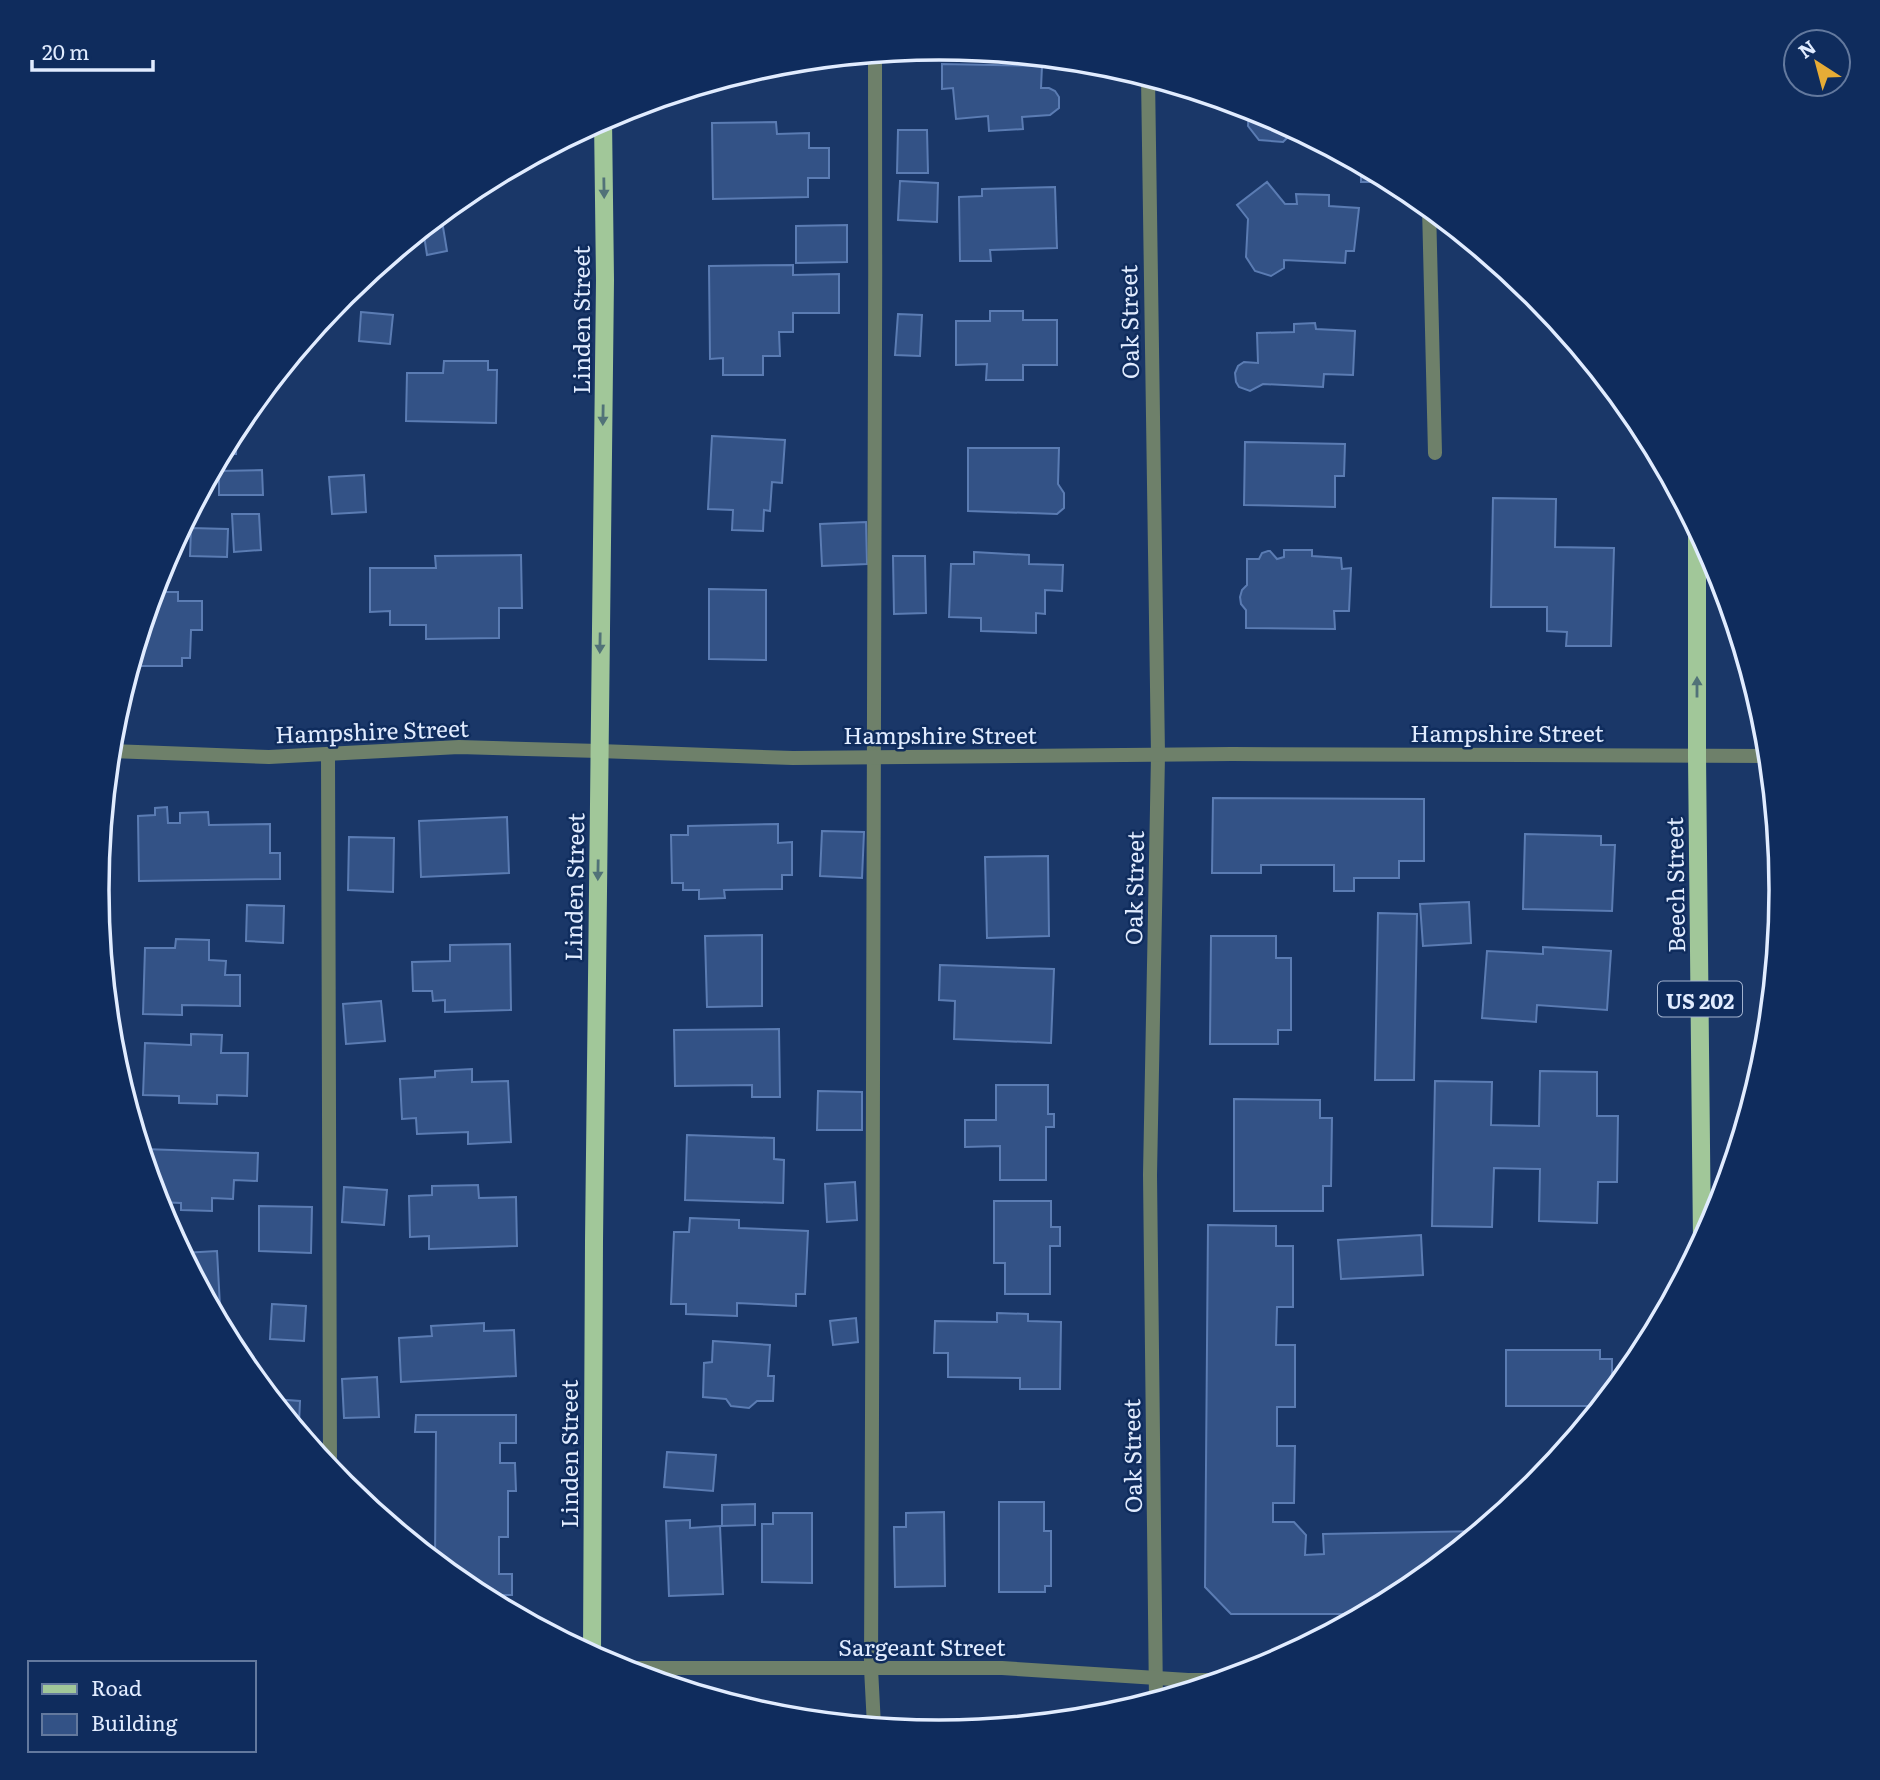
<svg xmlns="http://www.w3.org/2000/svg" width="1880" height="1780" font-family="Literata,serif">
<rect width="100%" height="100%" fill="#1a3768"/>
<!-- building -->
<path fill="#335286" stroke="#5b7cb3" stroke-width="2" d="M 942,64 L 1042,66 L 1041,88 L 1049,88 L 1055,91 L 1059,97 L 1059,108 L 1050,115 L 1022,117 L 1023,129 L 989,131 L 988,116 L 956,119 L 953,88 L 942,89 Z
M 1249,107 L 1263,112 L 1305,134 L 1291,134 L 1283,142 L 1259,140 L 1248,126 Z
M 776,122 L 777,134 L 809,133 L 809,148 L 829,148 L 829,178 L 808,178 L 808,197 L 713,199 L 712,123 Z
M 898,130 L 927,130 L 928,173 L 897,173 Z
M 1361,164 L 1394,182 L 1361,182 Z
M 900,181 L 938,183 L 937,222 L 898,220 Z
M 1267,182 L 1285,204 L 1297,204 L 1296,194 L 1329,195 L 1329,206 L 1359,208 L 1354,251 L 1346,251 L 1345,263 L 1284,260 L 1284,268 L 1271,276 L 1255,271 L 1246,257 L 1248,219 L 1237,205 Z
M 1055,187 L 1057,248 L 990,250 L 991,261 L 960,261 L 959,197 L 982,196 L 982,189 Z
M 442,221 L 447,251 L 427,255 L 423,229 L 431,223 Z
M 847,225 L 847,262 L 796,263 L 796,226 Z
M 793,265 L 793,275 L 839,274 L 839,313 L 793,313 L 793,332 L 779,332 L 780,356 L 763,356 L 763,375 L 723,375 L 723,358 L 710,359 L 709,266 Z
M 990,311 L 1023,311 L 1023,320 L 1057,320 L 1057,365 L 1023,365 L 1023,380 L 986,380 L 987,364 L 956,365 L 956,321 L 990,321 Z
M 361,312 L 393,315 L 390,344 L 359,341 Z
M 898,314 L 922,315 L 920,356 L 895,355 Z
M 1315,323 L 1316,329 L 1355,331 L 1353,375 L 1324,374 L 1323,387 L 1263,384 L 1250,391 L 1239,387 L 1236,382 L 1235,373 L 1238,366 L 1244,362 L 1258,363 L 1257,333 L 1294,332 L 1294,324 Z
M 444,361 L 488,361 L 488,370 L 497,370 L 496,423 L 406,421 L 407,373 L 443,373 Z
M 237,426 L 236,454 L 223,454 L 222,469 L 214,469 Z
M 712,436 L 785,440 L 782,483 L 772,482 L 770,511 L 764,510 L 763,531 L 732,530 L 733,510 L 708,509 Z
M 1245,442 L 1345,444 L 1344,476 L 1335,476 L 1335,507 L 1244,505 Z
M 968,448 L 1059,448 L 1058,484 L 1064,493 L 1064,508 L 1057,514 L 968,511 Z
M 262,470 L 263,495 L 219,495 L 219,471 Z
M 364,475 L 366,512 L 332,514 L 329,477 Z
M 1493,498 L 1556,499 L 1555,547 L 1614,548 L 1611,646 L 1566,646 L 1567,632 L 1547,631 L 1547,607 L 1491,607 Z
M 232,514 L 259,514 L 261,550 L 234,552 Z
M 866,522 L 867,564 L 822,566 L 820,524 Z
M 191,528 L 228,529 L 227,557 L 190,556 Z
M 1284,550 L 1312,550 L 1312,556 L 1341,558 L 1342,569 L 1351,568 L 1349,611 L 1334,611 L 1335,629 L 1246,628 L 1246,610 L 1241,604 L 1240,597 L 1242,590 L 1247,585 L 1247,559 L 1259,559 L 1262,553 L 1268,551 L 1270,551 L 1277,559 L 1284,557 Z
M 974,552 L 1029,555 L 1029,564 L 1063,565 L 1062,591 L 1045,590 L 1045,614 L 1036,613 L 1036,633 L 981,631 L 981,618 L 949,617 L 951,564 L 974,564 Z
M 521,555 L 522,608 L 499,608 L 499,638 L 426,639 L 426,625 L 390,625 L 390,611 L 370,612 L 370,568 L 436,568 L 435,556 Z
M 893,556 L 925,556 L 926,613 L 894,614 Z
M 709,589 L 766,590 L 766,660 L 709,659 Z
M 154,592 L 178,592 L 178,601 L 202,601 L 202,630 L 191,630 L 190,658 L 182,658 L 182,666 L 132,666 Z
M 1213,798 L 1424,799 L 1424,861 L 1399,861 L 1399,878 L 1354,878 L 1354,891 L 1334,891 L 1334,865 L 1261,865 L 1261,873 L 1212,873 Z
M 167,807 L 168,823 L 180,823 L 180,813 L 208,812 L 209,825 L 270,824 L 270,853 L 280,853 L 280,879 L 139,881 L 138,816 L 155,815 L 155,808 Z
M 507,817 L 509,873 L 421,877 L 419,821 Z
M 778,824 L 778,843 L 792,842 L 792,875 L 782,875 L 782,889 L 724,890 L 725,898 L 699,899 L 699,890 L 683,890 L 683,883 L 672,883 L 671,835 L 688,835 L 688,826 Z
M 822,831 L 864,832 L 862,878 L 820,876 Z
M 1525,834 L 1601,836 L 1601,845 L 1615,845 L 1612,911 L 1523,909 Z
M 349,837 L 394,838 L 393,892 L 348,890 Z
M 1048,856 L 1049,936 L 987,938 L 985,857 Z
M 1469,902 L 1471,943 L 1423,946 L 1420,904 Z
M 247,905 L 284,906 L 283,943 L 246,941 Z
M 1378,913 L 1417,914 L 1414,1080 L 1375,1080 Z
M 762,935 L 762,1006 L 707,1007 L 705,936 Z
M 1211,936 L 1276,936 L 1276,958 L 1291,958 L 1291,1030 L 1278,1030 L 1278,1044 L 1210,1044 Z
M 176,939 L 209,940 L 209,960 L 226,961 L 225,975 L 240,975 L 240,1006 L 182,1005 L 182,1015 L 143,1014 L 145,948 L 175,948 Z
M 510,944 L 511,1010 L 445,1012 L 445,1000 L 433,1001 L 432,991 L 413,991 L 412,962 L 450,961 L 450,945 Z
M 1543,947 L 1611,951 L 1607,1010 L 1537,1005 L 1536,1022 L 1482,1018 L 1487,951 L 1543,954 Z
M 940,965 L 1054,969 L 1051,1043 L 954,1039 L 955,1001 L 939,1000 Z
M 381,1001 L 385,1041 L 346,1044 L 343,1004 Z
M 779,1029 L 780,1097 L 752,1097 L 752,1085 L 675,1086 L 674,1030 Z
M 191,1034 L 222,1035 L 221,1053 L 248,1053 L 247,1096 L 217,1095 L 217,1104 L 179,1103 L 179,1096 L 143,1095 L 145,1043 L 191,1045 Z
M 472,1069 L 472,1082 L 508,1081 L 511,1142 L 468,1144 L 468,1132 L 417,1134 L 416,1118 L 402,1119 L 400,1079 L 435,1077 L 435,1071 Z
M 1540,1071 L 1597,1072 L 1597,1116 L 1618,1116 L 1617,1182 L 1598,1182 L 1597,1223 L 1539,1221 L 1540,1169 L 1494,1168 L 1492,1227 L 1432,1226 L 1435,1081 L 1492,1082 L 1491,1125 L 1539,1126 Z
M 996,1085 L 1048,1085 L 1048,1114 L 1054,1114 L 1054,1127 L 1046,1127 L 1046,1180 L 1000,1180 L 1000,1146 L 965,1147 L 965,1120 L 996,1120 Z
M 818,1091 L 862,1092 L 862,1130 L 817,1130 Z
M 1234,1099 L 1320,1100 L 1320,1118 L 1332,1118 L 1331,1186 L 1323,1186 L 1323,1211 L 1234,1211 Z
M 687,1135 L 774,1138 L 774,1159 L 784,1160 L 783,1203 L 685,1200 Z
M 144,1149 L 258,1153 L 257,1181 L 234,1180 L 233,1199 L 212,1198 L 212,1211 L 181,1210 L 181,1203 L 158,1202 L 144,1154 Z
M 855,1182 L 857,1220 L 827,1222 L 825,1184 Z
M 478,1185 L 479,1198 L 516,1197 L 517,1246 L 429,1249 L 429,1236 L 410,1237 L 409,1196 L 432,1195 L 432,1186 Z
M 344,1187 L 387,1190 L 384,1225 L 342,1222 Z
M 994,1201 L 1051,1201 L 1051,1227 L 1060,1227 L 1060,1246 L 1050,1246 L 1050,1294 L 1005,1294 L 1005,1263 L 994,1263 Z
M 259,1206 L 312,1207 L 311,1253 L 259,1251 Z
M 690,1218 L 739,1220 L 739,1228 L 808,1231 L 805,1294 L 796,1294 L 796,1306 L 737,1303 L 737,1316 L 686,1314 L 686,1304 L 671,1304 L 674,1232 L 689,1232 Z
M 1208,1225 L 1276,1226 L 1276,1246 L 1293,1246 L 1293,1307 L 1277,1307 L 1276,1345 L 1295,1345 L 1295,1407 L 1277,1407 L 1277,1446 L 1295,1446 L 1294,1503 L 1273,1503 L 1273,1522 L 1294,1522 L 1306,1535 L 1305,1555 L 1324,1554 L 1323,1534 L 1481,1531 L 1408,1591 L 1364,1614 L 1231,1614 L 1205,1587 Z
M 1421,1235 L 1423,1275 L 1341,1279 L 1338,1240 Z
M 217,1251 L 220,1306 L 212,1306 L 183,1253 Z
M 272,1304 L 306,1306 L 304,1341 L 270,1339 Z
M 997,1313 L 1028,1314 L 1028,1321 L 1061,1322 L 1060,1389 L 1020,1389 L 1020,1378 L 948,1377 L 948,1353 L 934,1353 L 935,1321 L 997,1322 Z
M 856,1318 L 858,1342 L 833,1345 L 830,1321 Z
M 484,1323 L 484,1331 L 514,1330 L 516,1376 L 401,1382 L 399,1338 L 432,1336 L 431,1326 Z
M 713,1341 L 770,1345 L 768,1376 L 774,1376 L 773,1401 L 757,1401 L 749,1408 L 731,1406 L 726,1399 L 703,1397 L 704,1363 L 712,1362 Z
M 1506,1350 L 1600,1350 L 1600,1359 L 1612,1359 L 1612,1388 L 1602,1388 L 1601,1406 L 1506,1406 Z
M 377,1377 L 379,1417 L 344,1418 L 342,1379 Z
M 273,1399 L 300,1401 L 299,1424 L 293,1424 Z
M 416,1415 L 516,1415 L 516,1443 L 500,1443 L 500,1463 L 515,1463 L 516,1491 L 508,1491 L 508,1537 L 499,1537 L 499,1574 L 512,1574 L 512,1595 L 499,1595 L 502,1601 L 501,1606 L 471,1590 L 435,1561 L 436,1432 L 415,1432 Z
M 667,1452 L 716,1455 L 713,1491 L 664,1487 Z
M 999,1502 L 1044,1502 L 1044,1531 L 1051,1531 L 1051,1586 L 1045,1586 L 1045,1592 L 999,1592 Z
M 755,1504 L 755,1525 L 722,1526 L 722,1505 Z
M 944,1512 L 945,1586 L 895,1587 L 894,1527 L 906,1527 L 906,1513 Z
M 773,1513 L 812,1513 L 812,1583 L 762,1582 L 762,1524 L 773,1524 Z
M 690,1520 L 690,1528 L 720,1526 L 723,1594 L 669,1596 L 666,1521 Z"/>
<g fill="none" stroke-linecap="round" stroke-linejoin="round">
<!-- service -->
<path stroke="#6e806a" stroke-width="14" d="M 1429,207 L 1435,453
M 328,754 L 330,1469
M 874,1726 L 871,1668 C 873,1130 876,592 875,54"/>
<!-- minor -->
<path stroke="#6e806a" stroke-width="14" d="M 1148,77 L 1158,755 L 1150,1175 L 1156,1701
M 111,751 L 269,757 L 459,747 L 599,751"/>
<!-- tertiary -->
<path stroke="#6e806a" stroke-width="14" d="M 599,751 L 793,758 L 1232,754 L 1770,756
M 617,1668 L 1002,1668 L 1188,1680 L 1225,1680"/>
<!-- primary -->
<path stroke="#a1c799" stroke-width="18" d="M 1697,527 L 1697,756 L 1702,1243
M 592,1655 L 594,1241 L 605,280 L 603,119"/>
</g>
<!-- one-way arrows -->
<defs><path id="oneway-solid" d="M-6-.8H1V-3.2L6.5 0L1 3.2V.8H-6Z" transform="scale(1.75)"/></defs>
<g fill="#517278">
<use href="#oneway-solid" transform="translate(604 188) rotate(89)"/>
<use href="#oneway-solid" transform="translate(603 415) rotate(91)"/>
<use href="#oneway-solid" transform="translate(600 643) rotate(91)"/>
<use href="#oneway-solid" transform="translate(1697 687) rotate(-90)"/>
<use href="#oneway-solid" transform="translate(598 870) rotate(91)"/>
</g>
<g text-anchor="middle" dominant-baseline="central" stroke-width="5" stroke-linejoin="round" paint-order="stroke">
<!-- shield labels -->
<rect fill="#0f2c5d" stroke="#a2b2ce" stroke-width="2" x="1658" y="981.5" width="84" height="35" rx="5"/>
<g font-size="21" font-weight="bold" fill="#e1ecff">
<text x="1700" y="999">US 202</text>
</g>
<!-- street labels -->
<g font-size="23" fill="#e1ecff" stroke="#0f2c5d">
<text transform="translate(580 320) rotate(-90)">Linden Street</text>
<text transform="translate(1128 322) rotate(-91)">Oak Street</text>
<text transform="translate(372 730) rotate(-2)">Hampshire Street</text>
<text x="1507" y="732">Hampshire Street</text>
<text x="940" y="734">Hampshire Street</text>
<text transform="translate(1674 885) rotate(-91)">Beech Street</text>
<text transform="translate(573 887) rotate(-89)">Linden Street</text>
<text transform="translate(1133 888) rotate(-89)">Oak Street</text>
<text transform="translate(568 1454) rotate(-90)">Linden Street</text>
<text transform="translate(1131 1456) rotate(-91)">Oak Street</text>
<text x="922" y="1646">Sargeant Street</text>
</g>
</g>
<!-- crop -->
<path d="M0 0H1880V1780H0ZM109 890a830 830 0 1 1 1660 0a830 830 0 1 1-1660 0Z" fill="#0f2c5d" fill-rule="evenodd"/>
<path fill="none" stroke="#e1ecff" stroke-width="3.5" d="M109 890a830 830 0 1 1 1660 0a830 830 0 1 1-1660 0Z"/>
<!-- legend -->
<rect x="28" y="1661" width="228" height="91" fill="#0f2c5d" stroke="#63799e" stroke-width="2"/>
<rect x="42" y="1684" width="35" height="10" fill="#a1c799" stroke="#63799e" stroke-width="2"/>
<text x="91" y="1696" font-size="21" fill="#e1ecff">Road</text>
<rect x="42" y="1714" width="35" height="21" fill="#335286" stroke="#63799e" stroke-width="2"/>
<text x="91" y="1731" font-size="21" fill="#e1ecff">Building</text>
<!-- north arrow -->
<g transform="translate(1817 63) rotate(324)"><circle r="33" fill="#0f2c5d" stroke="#63799e" stroke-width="2"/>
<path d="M0-5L12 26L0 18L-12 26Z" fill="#e7ac36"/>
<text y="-10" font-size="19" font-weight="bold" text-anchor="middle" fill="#e1ecff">N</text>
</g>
<!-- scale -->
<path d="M32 60v10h121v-10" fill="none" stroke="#e1ecff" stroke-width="3.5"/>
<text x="42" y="60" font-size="21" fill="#e1ecff" stroke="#0f2c5d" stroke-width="5" paint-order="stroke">20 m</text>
</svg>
